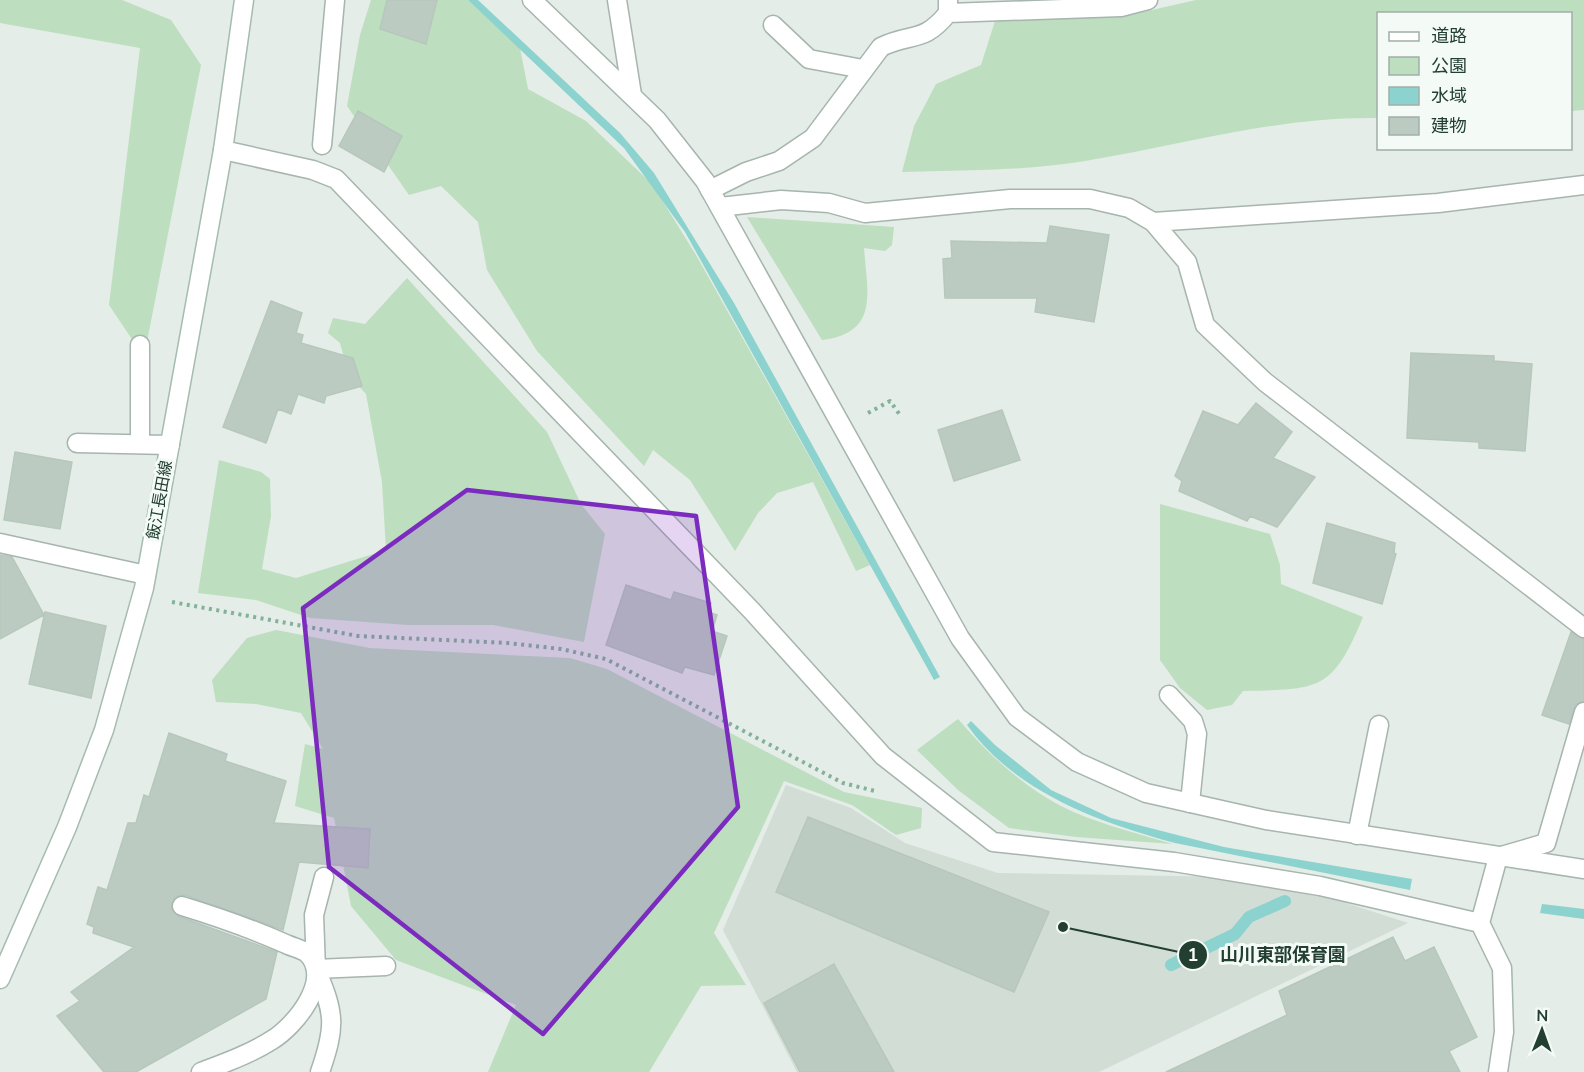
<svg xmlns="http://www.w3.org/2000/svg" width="1584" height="1072" font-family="'Nunito Sans','Noto Sans JP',sans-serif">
<rect width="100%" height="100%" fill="#e4ede7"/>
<!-- built -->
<path fill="#d2ddd6" d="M 786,785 L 851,808 L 905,843 L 998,873 L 1233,877 L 1331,898 L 1408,923 L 1099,1072 L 797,1072 L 723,930 Z"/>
<!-- green -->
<path fill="#bddebf" d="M 0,0 L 122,0 L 171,20 L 201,65 L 144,357 L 109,305 L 140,48 L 0,23 Z
M 371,0 L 468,0 L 520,48 L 528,89 L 586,121 L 652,184 L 696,255 L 870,565 L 856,571 L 813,482 L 777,493 L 758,513 L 735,551 L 690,480 L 653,450 L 644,466 L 537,351 L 487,270 L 478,222 L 441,186 L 409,195 L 347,106 L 360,35 Z
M 1196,0 L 1584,0 L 1584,110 L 1571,111 L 1570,14 L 1378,14 L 1378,118 C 1279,116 1183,145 1085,161 C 1025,171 963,170 902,172 L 914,126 L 936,84 L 981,65 L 995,21 L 1121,17 Z
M 747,217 L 894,227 L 892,245 L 885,251 L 864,248 C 867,292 880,333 822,340 Z
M 407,278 L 547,432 L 581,504 L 605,534 L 584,642 L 493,625 L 408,625 L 310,618 L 256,600 L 198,593 L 219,460 L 261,472 L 270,479 L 271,516 L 262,569 L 296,578 L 386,550 L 382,482 L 366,394 L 349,376 L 340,343 L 328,333 L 333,318 L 365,324 Z
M 1160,504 L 1270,534 L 1280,565 L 1281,584 L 1363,617 C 1332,692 1319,689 1243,691 L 1232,705 L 1207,710 L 1180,688 L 1160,660 Z
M 276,630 L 370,648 L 570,658 L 607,669 L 844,792 L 922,808 L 921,828 L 896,835 L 852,805 L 784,781 L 714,933 L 746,985 L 701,986 L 649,1072 L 488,1072 L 516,1005 L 396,960 L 351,906 L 334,818 L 295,806 L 305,744 L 323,749 L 301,713 L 256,704 L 216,702 L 212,680 L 247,638 Z
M 958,719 C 987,753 1019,783 1059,805 C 1094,823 1136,833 1173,844 L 1076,837 L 1009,828 L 958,790 L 917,750 Z"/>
<!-- water -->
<path fill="#8cd2ce" d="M 468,0 L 478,0 L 620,133 L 654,173 L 734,303 L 940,677 L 934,680 L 685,232 L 624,148 Z
M 971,721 L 995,745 L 1051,790 L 1111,818 L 1224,847 L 1412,879 L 1410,890 L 1175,843 C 1098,822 1015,792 967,725 Z
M 1542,904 L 1584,909 L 1584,919 L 1540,913 Z"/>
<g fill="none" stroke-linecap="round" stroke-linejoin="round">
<!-- stream -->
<path stroke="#8cd2ce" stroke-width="12" d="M 1171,965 L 1235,934 L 1249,917 L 1285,901"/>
</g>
<!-- building -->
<path fill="#bccbc2" stroke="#b6c7bc" stroke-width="1.5" d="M 387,0 L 437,0 L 426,44 L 380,29 Z
M 358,111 L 402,136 L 384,172 L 339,146 Z
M 1050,226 L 1109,235 L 1094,322 L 1035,312 L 1037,298 L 945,298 L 943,259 L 952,258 L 951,241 L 1047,243 Z
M 271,301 L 302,313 L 296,333 L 303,335 L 301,343 L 353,358 L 362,386 L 326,396 L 324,403 L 298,394 L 291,414 L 278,409 L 266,443 L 223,427 Z
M 1411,353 L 1494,356 L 1494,361 L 1532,364 L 1525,451 L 1479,448 L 1479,442 L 1407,438 Z
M 1256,403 L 1292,432 L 1273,458 L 1315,477 L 1277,527 L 1250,516 L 1247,521 L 1179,491 L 1182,481 L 1175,476 L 1203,411 L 1238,425 Z
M 1002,410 L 1020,460 L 954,481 L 938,430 Z
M 15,452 L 72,462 L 60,529 L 4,520 Z
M 1327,523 L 1395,543 L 1394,553 L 1396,554 L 1382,604 L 1313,583 Z
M 0,555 L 12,557 L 44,615 L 0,639 Z
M 626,585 L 671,600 L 674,592 L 711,603 L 708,612 L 717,615 L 712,631 L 727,636 L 714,675 L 685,667 L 682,673 L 606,645 Z
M 45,612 L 106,626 L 91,698 L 29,684 Z
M 1571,632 L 1584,639 L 1584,701 L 1576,704 L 1569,724 L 1542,715 Z
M 169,733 L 227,754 L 225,761 L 286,781 L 274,823 L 370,829 L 368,868 L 299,862 L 283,930 L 185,895 L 175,897 L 171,908 L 178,916 L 277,952 L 266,999 L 136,1072 L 104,1072 L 57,1016 L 80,1001 L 71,992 L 134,947 L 93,933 L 94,927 L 87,924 L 98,887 L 107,890 L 128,823 L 136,823 L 144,795 L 149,797 Z
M 808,817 L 1049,912 L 1014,992 L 776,892 Z
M 1393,937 L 1405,961 L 1434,947 L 1477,1037 L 1449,1051 L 1460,1072 L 1166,1072 L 1287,1015 L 1279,991 Z
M 834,964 L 894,1072 L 800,1072 L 764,1003 Z"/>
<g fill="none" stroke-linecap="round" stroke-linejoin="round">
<!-- service casing -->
<g stroke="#a6b5ad" stroke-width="21">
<path id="service" d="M 322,145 L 335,0
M 1169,695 L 1193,721 L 1197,734 L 1190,803
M 1357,835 L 1379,725
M 316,969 C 335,1014 336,1026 320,1072"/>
</g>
<!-- minor casing -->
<g stroke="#a6b5ad" stroke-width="21">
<path id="minor" d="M 617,0 L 632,95
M 948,0 L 948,13 L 1121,7 L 1148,0
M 773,25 L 809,59 L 863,69
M 223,150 L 313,170 L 336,179 L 752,611 L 883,756 L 993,842 L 1174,862 L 1320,886 L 1480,923 L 1502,968 L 1504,1032 L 1498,1072
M 710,190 L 746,172 L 779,161 L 813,138 L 881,47 C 912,32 923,44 948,13
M 720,207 L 781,200 L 829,203 L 865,213 L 1010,199 L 1090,199 L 1129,208 L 1153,222 L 1187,262 L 1205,325 L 1265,382 L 1584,628
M 1153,222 L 1438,203 L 1584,185
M 77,443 L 170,445
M 140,444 L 140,345
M 0,543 L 146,575
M 324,877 L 314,915 L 316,969 L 386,966
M 182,906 C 218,917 252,929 286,944 C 292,947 302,949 307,953 C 334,979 295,1026 272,1040 C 250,1054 225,1063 201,1072
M 1480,923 L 1498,857 L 1546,843 L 1584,712"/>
</g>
<!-- tertiary casing -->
<g stroke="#a6b5ad" stroke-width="21">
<path id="tertiary" d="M 532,0 L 657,120 L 705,181 L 960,638 L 1017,717 L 1077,762 L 1146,793 L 1266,820 L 1584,869"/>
</g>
<!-- secondary casing -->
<g stroke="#a5bcaf" stroke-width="21">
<path id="secondary" d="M 0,979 L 67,827 L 104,730 L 144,588 L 223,150 L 244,0"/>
</g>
<!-- path -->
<path stroke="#84b19a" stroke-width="4" stroke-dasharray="3 4.5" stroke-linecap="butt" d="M 868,413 L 890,401 L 900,415
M 172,602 L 358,636 L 508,643 L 561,649 L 606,659 L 843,783 L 875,791"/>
<!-- service -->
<use href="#service" stroke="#fff" stroke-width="18"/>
<!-- minor -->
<use href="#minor" stroke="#fff" stroke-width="18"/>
<!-- tertiary -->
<use href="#tertiary" stroke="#fff" stroke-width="18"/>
<!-- secondary -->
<use href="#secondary" stroke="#fff" stroke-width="18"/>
</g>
<!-- marked area -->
<path fill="#7b2cbf" fill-opacity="0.2" stroke="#7b2cbf" stroke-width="4.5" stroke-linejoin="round" d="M 467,490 L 696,516 L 738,807 L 543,1034 L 329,867 L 303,608 Z"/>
<g text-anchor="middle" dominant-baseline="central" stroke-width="6" stroke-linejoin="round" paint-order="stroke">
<!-- street labels -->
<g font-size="16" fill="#233f32" stroke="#f4faf6">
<text transform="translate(160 500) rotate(-80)">飯江長田線</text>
</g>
</g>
<!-- callouts -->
<path fill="none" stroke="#233f32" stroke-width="2" d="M1063 927L1193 955"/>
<g fill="#233f32" stroke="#f4faf6" stroke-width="2">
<circle cx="1063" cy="927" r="6"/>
<circle cx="1193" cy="955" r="15"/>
</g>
<g font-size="18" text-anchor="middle" font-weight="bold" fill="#fff">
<text x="1193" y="961">1</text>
</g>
<g font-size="18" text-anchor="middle" font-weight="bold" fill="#233f32" stroke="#f4faf6" stroke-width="6" stroke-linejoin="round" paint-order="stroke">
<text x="1283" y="961">山川東部保育園</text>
</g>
<!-- legend -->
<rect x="1377" y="12" width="195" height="138" fill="#f4faf6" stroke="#a0afa8" stroke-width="1.5"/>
<rect x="1389" y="32" width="30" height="9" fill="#ffffff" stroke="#a0afa8" stroke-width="1.5"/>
<text x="1431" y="42" font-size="18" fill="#233f32">道路</text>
<rect x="1389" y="57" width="30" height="18" fill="#bddebf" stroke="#a0afa8" stroke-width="1.5"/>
<text x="1431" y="72" font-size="18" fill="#233f32">公園</text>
<rect x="1389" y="87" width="30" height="18" fill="#8cd2ce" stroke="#a0afa8" stroke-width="1.5"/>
<text x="1431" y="102" font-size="18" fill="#233f32">水域</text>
<rect x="1389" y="117" width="30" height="18" fill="#bccbc2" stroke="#a0afa8" stroke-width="1.5"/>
<text x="1431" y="132" font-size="18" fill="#233f32">建物</text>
<!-- north arrow -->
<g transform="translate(1542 1030) rotate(1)" stroke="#f4faf6" stroke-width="4.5" paint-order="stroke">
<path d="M0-4.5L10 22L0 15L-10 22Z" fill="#233f32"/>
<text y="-9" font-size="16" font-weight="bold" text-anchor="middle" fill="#233f32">N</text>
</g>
</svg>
